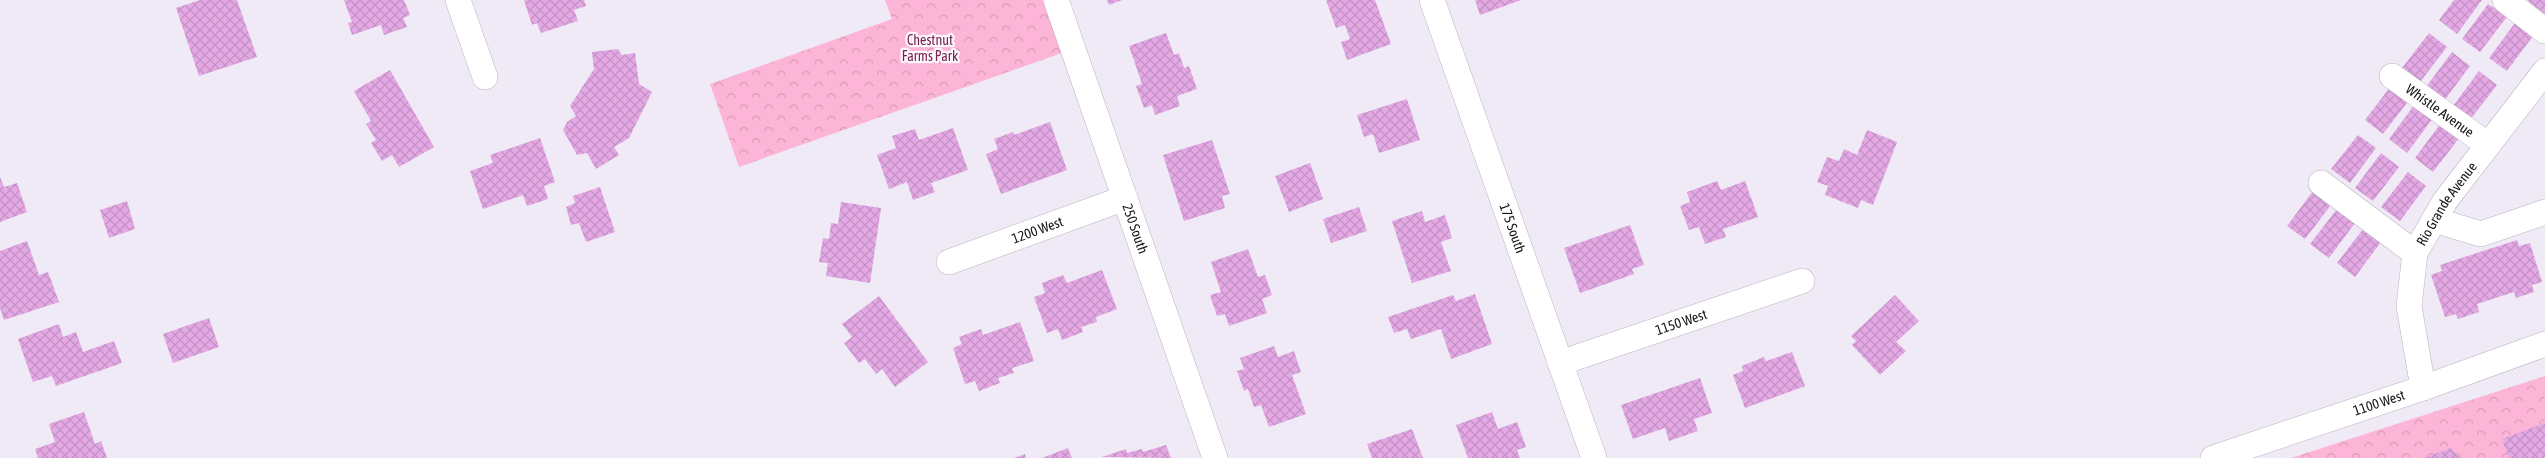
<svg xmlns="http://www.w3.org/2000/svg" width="2545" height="458" font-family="'Asap Condensed',sans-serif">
<defs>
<pattern id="park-crowns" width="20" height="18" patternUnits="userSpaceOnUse" patternTransform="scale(1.25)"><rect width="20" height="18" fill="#fdb5d7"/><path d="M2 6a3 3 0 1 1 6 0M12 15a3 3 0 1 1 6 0" fill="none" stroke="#d89bb8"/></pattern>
<pattern id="building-cross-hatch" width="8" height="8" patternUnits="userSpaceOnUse" patternTransform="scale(1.25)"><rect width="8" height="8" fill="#e4a9e5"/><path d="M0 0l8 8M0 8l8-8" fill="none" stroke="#c391c4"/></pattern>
</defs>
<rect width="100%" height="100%" fill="#efeaf6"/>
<!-- park -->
<path fill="url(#park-crowns)" d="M 885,0 L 1056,0 L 1073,49 L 739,167 L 710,84 L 892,19 Z
M 2545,376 L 2545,458 L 2291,458 Z"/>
<!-- building -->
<path fill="url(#building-cross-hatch)" d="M 200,0 L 237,0 L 257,57 L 199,76 L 176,8 Z
M 344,0 L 404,0 L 410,15 L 403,18 L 407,27 L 384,35 L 381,25 L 352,35 L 348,23 L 352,22 Z
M 524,0 L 584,0 L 586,6 L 574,10 L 578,21 L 541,33 L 537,23 L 532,25 Z
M 1107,0 L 1122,0 L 1109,5 Z
M 1326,0 L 1375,0 L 1391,44 L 1347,60 L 1341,42 L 1350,39 L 1345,25 L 1336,28 Z
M 1475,0 L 1521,0 L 1480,15 Z
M 2454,0 L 2482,0 L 2457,34 L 2439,20 Z
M 2529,0 L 2545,0 L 2545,14 L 2528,1 Z
M 2488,4 L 2507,17 L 2480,52 L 2462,39 Z
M 2515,23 L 2533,36 L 2507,71 L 2489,58 Z
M 1166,33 L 1174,55 L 1179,53 L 1184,68 L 1189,66 L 1197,89 L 1177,96 L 1180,106 L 1155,115 L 1152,105 L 1144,108 L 1136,86 L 1142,84 L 1129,46 Z
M 2429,33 L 2447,47 L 2420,82 L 2402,68 Z
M 618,49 L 622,55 L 635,53 L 639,84 L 652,92 L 629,138 L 614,147 L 619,155 L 596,169 L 587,153 L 577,155 L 563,130 L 567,122 L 576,116 L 570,106 L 594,69 L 592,52 Z
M 2452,52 L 2470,66 L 2444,101 L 2426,87 Z
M 390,70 L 434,147 L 399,167 L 392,155 L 382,161 L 371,143 L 376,140 L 366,124 L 371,121 L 354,91 Z
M 2479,71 L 2497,85 L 2470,120 L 2453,106 Z
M 2391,86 L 2410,99 L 2383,134 L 2365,120 Z
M 1407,99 L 1420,140 L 1379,153 L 1373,134 L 1364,137 L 1357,115 Z
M 2415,104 L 2433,118 L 2407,153 L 2389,139 Z
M 1050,122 L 1067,170 L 1001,194 L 986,154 L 998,149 L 994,139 L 1013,132 L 1014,135 Z
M 2441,123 L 2460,137 L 2433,172 L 2415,158 Z
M 953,128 L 968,170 L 931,183 L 935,192 L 913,200 L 907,182 L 889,189 L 877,155 L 896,148 L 892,136 L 915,129 L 919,140 Z
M 1867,130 L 1897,142 L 1873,205 L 1861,200 L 1858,208 L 1825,195 L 1828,186 L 1817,182 L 1827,157 L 1839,161 L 1844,149 L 1857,155 Z
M 2358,135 L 2376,148 L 2350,183 L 2331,169 Z
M 540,138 L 555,182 L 544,186 L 548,199 L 527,206 L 523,195 L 483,209 L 470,171 L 493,163 L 490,155 Z
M 1212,140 L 1230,194 L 1222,196 L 1225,208 L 1184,221 L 1163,155 Z
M 2381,153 L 2399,167 L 2373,201 L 2355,188 Z
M 1310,163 L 1323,199 L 1289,212 L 1275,176 Z
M 2408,172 L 2426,186 L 2400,221 L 2381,207 Z
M 0,177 L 4,187 L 17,183 L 27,212 L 0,222 Z
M 1717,181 L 1721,190 L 1745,181 L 1758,217 L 1723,229 L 1726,237 L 1705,244 L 1699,227 L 1689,230 L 1680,206 L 1690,202 L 1687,192 Z
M 600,187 L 615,232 L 586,242 L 579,223 L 571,225 L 566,207 L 575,203 L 573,196 Z
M 2313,191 L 2331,205 L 2305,239 L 2287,226 Z
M 127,201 L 135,229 L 109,238 L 100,210 Z
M 841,202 L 881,208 L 870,283 L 826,276 L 828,263 L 819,262 L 823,238 L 829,239 L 831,223 L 838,224 Z
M 1359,207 L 1367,231 L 1331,243 L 1323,219 Z
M 2337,209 L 2355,223 L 2329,258 L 2310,244 Z
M 1422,211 L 1425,222 L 1445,215 L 1452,238 L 1441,242 L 1451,271 L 1412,283 L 1392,221 Z
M 1630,225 L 1644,265 L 1632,269 L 1634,274 L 1580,293 L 1564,248 Z
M 2363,229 L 2381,242 L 2355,277 L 2337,263 Z
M 2517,240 L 2519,246 L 2530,243 L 2542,282 L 2532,285 L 2534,292 L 2516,298 L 2514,292 L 2477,304 L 2479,312 L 2458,319 L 2456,314 L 2445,317 L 2431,275 L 2442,271 L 2440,265 Z
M 27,241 L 39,275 L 48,272 L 59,302 L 4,320 L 0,308 L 0,251 Z
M 1248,249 L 1258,277 L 1265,275 L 1272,295 L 1262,299 L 1267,313 L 1229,326 L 1225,314 L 1217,316 L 1210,295 L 1221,292 L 1211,262 Z
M 1102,270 L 1117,309 L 1096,317 L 1097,322 L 1081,327 L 1083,332 L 1062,340 L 1058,329 L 1047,333 L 1034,297 L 1045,293 L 1042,283 L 1063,275 L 1067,283 Z
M 1475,294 L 1492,344 L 1451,359 L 1441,329 L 1411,339 L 1407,329 L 1394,333 L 1388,317 L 1453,295 L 1456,301 Z
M 1895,295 L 1919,321 L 1896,342 L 1906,351 L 1880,375 L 1852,345 L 1856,341 L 1851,336 Z
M 879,296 L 928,362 L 895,387 L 882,369 L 876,374 L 865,359 L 859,363 L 844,343 L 852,337 L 842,324 Z
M 209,318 L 219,347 L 173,363 L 163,334 Z
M 1020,322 L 1034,361 L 1012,368 L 1014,373 L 998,378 L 1000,383 L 979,391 L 975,381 L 965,384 L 953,348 L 962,344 L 959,337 L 981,329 L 983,335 Z
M 59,324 L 63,337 L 76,332 L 83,352 L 114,341 L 122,363 L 56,386 L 52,376 L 33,382 L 18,339 Z
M 1274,346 L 1278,357 L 1294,351 L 1301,372 L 1292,375 L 1306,414 L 1269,427 L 1261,405 L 1254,407 L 1248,389 L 1244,391 L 1237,371 L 1244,369 L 1240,358 Z
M 1792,352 L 1805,386 L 1745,408 L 1733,375 L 1743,371 L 1742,366 L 1764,357 L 1766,361 Z
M 1700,378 L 1712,413 L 1694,419 L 1698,431 L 1669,441 L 1665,428 L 1633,439 L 1621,405 Z
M 84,412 L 95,444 L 101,441 L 107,458 L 38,458 L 35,449 L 55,442 L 49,424 Z
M 1492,412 L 1498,429 L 1517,422 L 1526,447 L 1517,450 L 1520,458 L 1468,458 L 1456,425 Z
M 2545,423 L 2545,458 L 2509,458 L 2502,439 Z
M 1412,429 L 1423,458 L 1372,458 L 1367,444 Z
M 1166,445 L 1171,458 L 1102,457 L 1126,449 L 1127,453 L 1142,449 L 1143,452 Z
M 1068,448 L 1072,458 L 1042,458 Z
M 2451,448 L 2460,458 L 2424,458 Z
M 1025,454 L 1026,458 L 1014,458 Z"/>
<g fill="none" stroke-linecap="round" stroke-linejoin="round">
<!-- minor casing -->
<g stroke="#b8b4bf" stroke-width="26">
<g id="minor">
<path d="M 458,0 L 485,77"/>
<path id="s1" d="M 1056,0 L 1215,458"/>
<path id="s2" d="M 1432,0 L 1594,458"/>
<path d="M 2505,0 L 2545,31"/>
<path id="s3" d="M 2392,76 L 2488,145"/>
<path d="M 2321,183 L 2415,253"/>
<path d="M 2434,220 L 2481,234 L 2545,212"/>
<path id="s4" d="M 949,262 L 1125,198"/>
<path id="s5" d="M 1560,363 L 1802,281"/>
<path id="s6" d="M 2423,388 L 2409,306 L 2415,253 L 2445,201 L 2545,71"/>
<path id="s7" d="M 2213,458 L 2423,388 L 2545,344"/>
</g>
</g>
<!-- minor -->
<use href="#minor" stroke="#fff" stroke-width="25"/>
</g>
<g text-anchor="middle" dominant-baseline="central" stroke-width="4.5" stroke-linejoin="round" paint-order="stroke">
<!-- park labels -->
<g font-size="14" fill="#7a2054" stroke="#fbf9fe">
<text x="930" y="40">Chestnut<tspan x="930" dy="16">Farms Park</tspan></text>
</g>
<!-- street labels -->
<g font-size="14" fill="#151418" stroke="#fbf9fe">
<text stroke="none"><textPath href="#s3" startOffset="59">Whistle Avenue</textPath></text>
<text stroke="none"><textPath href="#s6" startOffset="195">Rio Grande Avenue</textPath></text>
<text stroke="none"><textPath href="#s1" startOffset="242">250 South</textPath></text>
<text stroke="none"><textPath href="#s2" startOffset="242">175 South</textPath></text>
<text stroke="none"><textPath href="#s4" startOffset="94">1200 West</textPath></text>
<text stroke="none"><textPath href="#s5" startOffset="128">1150 West</textPath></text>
<text stroke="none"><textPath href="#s7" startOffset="175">1100 West</textPath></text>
</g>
</g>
</svg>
